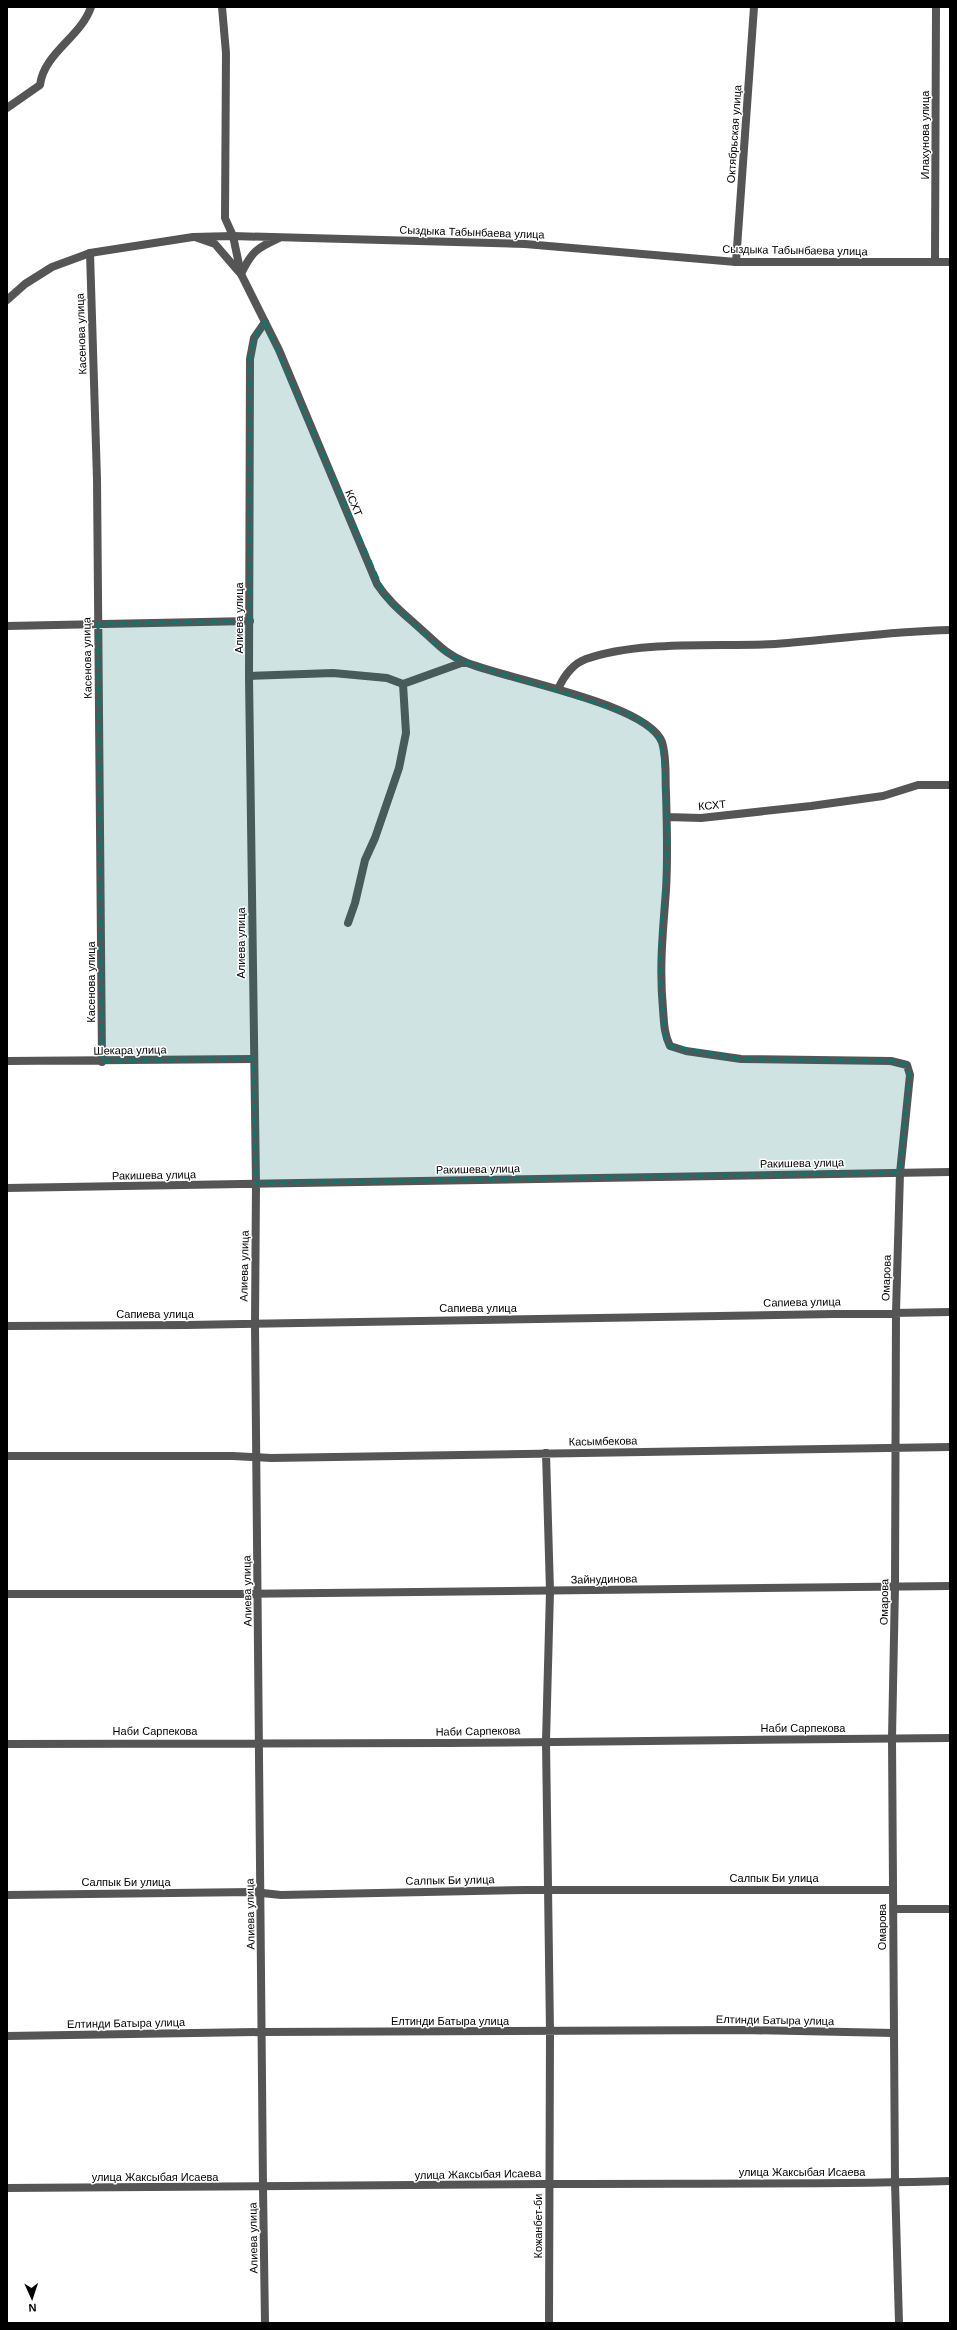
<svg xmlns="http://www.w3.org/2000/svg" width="957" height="2330" font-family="Helvetica,sans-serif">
<rect width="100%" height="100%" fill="#fff"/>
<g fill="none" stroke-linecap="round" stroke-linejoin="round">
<!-- minor -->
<path stroke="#555" stroke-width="8" d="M 222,7 L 226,53 L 225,218 L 233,236 L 241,274
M 7,108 L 40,85 C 44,53 81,37 91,7
M 195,237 L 215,244 L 239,272
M 90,253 L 97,479 L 102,1062
M 736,262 L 754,7
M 935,262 L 936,7
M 265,322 L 279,350 L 377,584 C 390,604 407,616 424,632 C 439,645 446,654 465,662 C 505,679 647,703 662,742 C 667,758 665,777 666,793 C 667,826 668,857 666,890 C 663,931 659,967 663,1009 C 664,1022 664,1034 670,1046 L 686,1051 L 741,1059 L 891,1061 L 907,1065 L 910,1075 L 900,1173 L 896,1312 L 895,1586 L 892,1738 L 895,2182 L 899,2323
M 7,626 L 250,621
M 249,676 L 333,673 L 387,678 L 403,684 L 464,662
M 558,689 C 564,676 572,664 586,659 C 639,640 717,647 775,644 C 834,640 891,631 950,630
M 667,817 L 701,818 L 811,806 L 883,796 L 918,785 L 950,785
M 348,923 L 355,903 L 365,860 L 375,838 L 399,768 L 406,733 L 403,684
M 7,1061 L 253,1059
M 7,1326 L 187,1325 L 950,1312
M 546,1453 L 550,1591 L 546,1741 L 550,2032 L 549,2323
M 7,1456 L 233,1456 L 271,1458 L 950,1447
M 7,1895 L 253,1892 L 281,1895 L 526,1890 L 893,1890
M 893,1909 L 950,1909
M 7,2036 L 263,2032 L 744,2030 L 894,2033
M 263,2188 L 265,2323"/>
<!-- tertiary -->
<path stroke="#555" stroke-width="8" d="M 7,300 L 25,284 L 52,267 L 90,253 L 193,237 L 233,236 L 525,244 L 736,262 L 950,262
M 7,1188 L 950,1172
M 7,1594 L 237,1594 L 950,1586
M 7,1744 L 448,1743 L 950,1738
M 7,2188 C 187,2188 367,2186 547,2184 C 682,2183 816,2185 950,2181
M 263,2188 L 255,1324 L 256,1184 L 249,676 L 250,359 L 254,338 L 265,322 L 241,274 C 252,251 257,248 279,238"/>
</g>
<!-- marked area -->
<path fill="#0f766e" fill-opacity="0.2" stroke="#0f766e" stroke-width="3" stroke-dasharray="8 5" stroke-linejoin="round" d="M 265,322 L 386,597 L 439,648 L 464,662 L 626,713 L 644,722 L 661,741 L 669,835 L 660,949 L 661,986 L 665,1036 L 670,1046 L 741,1059 L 891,1061 L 907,1065 L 910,1075 L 900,1173 L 256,1184 L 253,1059 L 102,1062 L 98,624 L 250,621 L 250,359 L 254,338 Z"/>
<g text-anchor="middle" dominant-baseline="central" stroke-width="3" stroke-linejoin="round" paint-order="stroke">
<!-- street labels -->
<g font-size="11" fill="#000" stroke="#fff">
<text transform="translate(734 134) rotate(-86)">Октябрьская улица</text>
<text transform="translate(925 135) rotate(-90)">Илахунова улица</text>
<text transform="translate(472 232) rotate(2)">Сыздыка Табынбаева улица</text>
<text transform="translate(795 250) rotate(1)">Сыздыка Табынбаева улица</text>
<text transform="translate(81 334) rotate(-92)">Касенова улица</text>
<text transform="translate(354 503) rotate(67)">КСХТ</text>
<text transform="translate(239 618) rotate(-90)">Алиева улица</text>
<text transform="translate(87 658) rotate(-91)">Касенова улица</text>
<text transform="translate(712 805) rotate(-5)">КСХТ</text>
<text transform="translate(241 943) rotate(-90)">Алиева улица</text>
<text transform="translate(91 982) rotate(-90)">Касенова улица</text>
<text transform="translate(130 1050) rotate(-1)">Шекара улица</text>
<text transform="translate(802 1163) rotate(-1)">Ракишева улица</text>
<text transform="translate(478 1169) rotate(-1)">Ракишева улица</text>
<text transform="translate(154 1175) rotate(-1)">Ракишева улица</text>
<text transform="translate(244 1266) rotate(-89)">Алиева улица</text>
<text transform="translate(886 1278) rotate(-88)">Омарова</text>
<text transform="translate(802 1302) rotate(-1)">Сапиева улица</text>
<text x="478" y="1308">Сапиева улица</text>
<text x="155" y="1314">Сапиева улица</text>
<text transform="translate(603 1441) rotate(-1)">Касымбекова</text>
<text transform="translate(604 1579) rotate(-1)">Зайнудинова</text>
<text transform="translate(247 1591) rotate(-91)">Алиева улица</text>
<text transform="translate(884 1602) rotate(-89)">Омарова</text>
<text x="803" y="1728">Наби Сарпекова</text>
<text x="155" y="1731">Наби Сарпекова</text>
<text transform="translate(478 1731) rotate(-1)">Наби Сарпекова</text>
<text x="774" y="1878">Салпык Би улица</text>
<text transform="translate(450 1880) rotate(-1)">Салпык Би улица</text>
<text x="126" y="1882">Салпык Би улица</text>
<text transform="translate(250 1914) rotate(-91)">Алиева улица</text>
<text transform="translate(882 1927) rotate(-90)">Омарова</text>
<text transform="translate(775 2020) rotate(1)">Елтинди Батыра улица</text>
<text x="450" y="2021">Елтинди Батыра улица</text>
<text transform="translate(126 2023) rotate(-1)">Елтинди Батыра улица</text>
<text x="802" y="2172">улица Жаксыбая Исаева</text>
<text transform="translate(478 2174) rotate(-1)">улица Жаксыбая Исаева</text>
<text x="155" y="2177">улица Жаксыбая Исаева</text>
<text transform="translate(538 2226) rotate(-90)">Кожанбет-би</text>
<text transform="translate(253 2238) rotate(-91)">Алиева улица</text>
</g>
</g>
<!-- border -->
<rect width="957" height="2330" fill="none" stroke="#000000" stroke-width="16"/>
<!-- north arrow -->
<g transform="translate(32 2298) rotate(177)" stroke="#ffffff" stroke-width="3" paint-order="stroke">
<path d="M0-3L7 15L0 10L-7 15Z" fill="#000000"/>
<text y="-6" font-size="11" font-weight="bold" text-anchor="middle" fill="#000000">N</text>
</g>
</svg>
